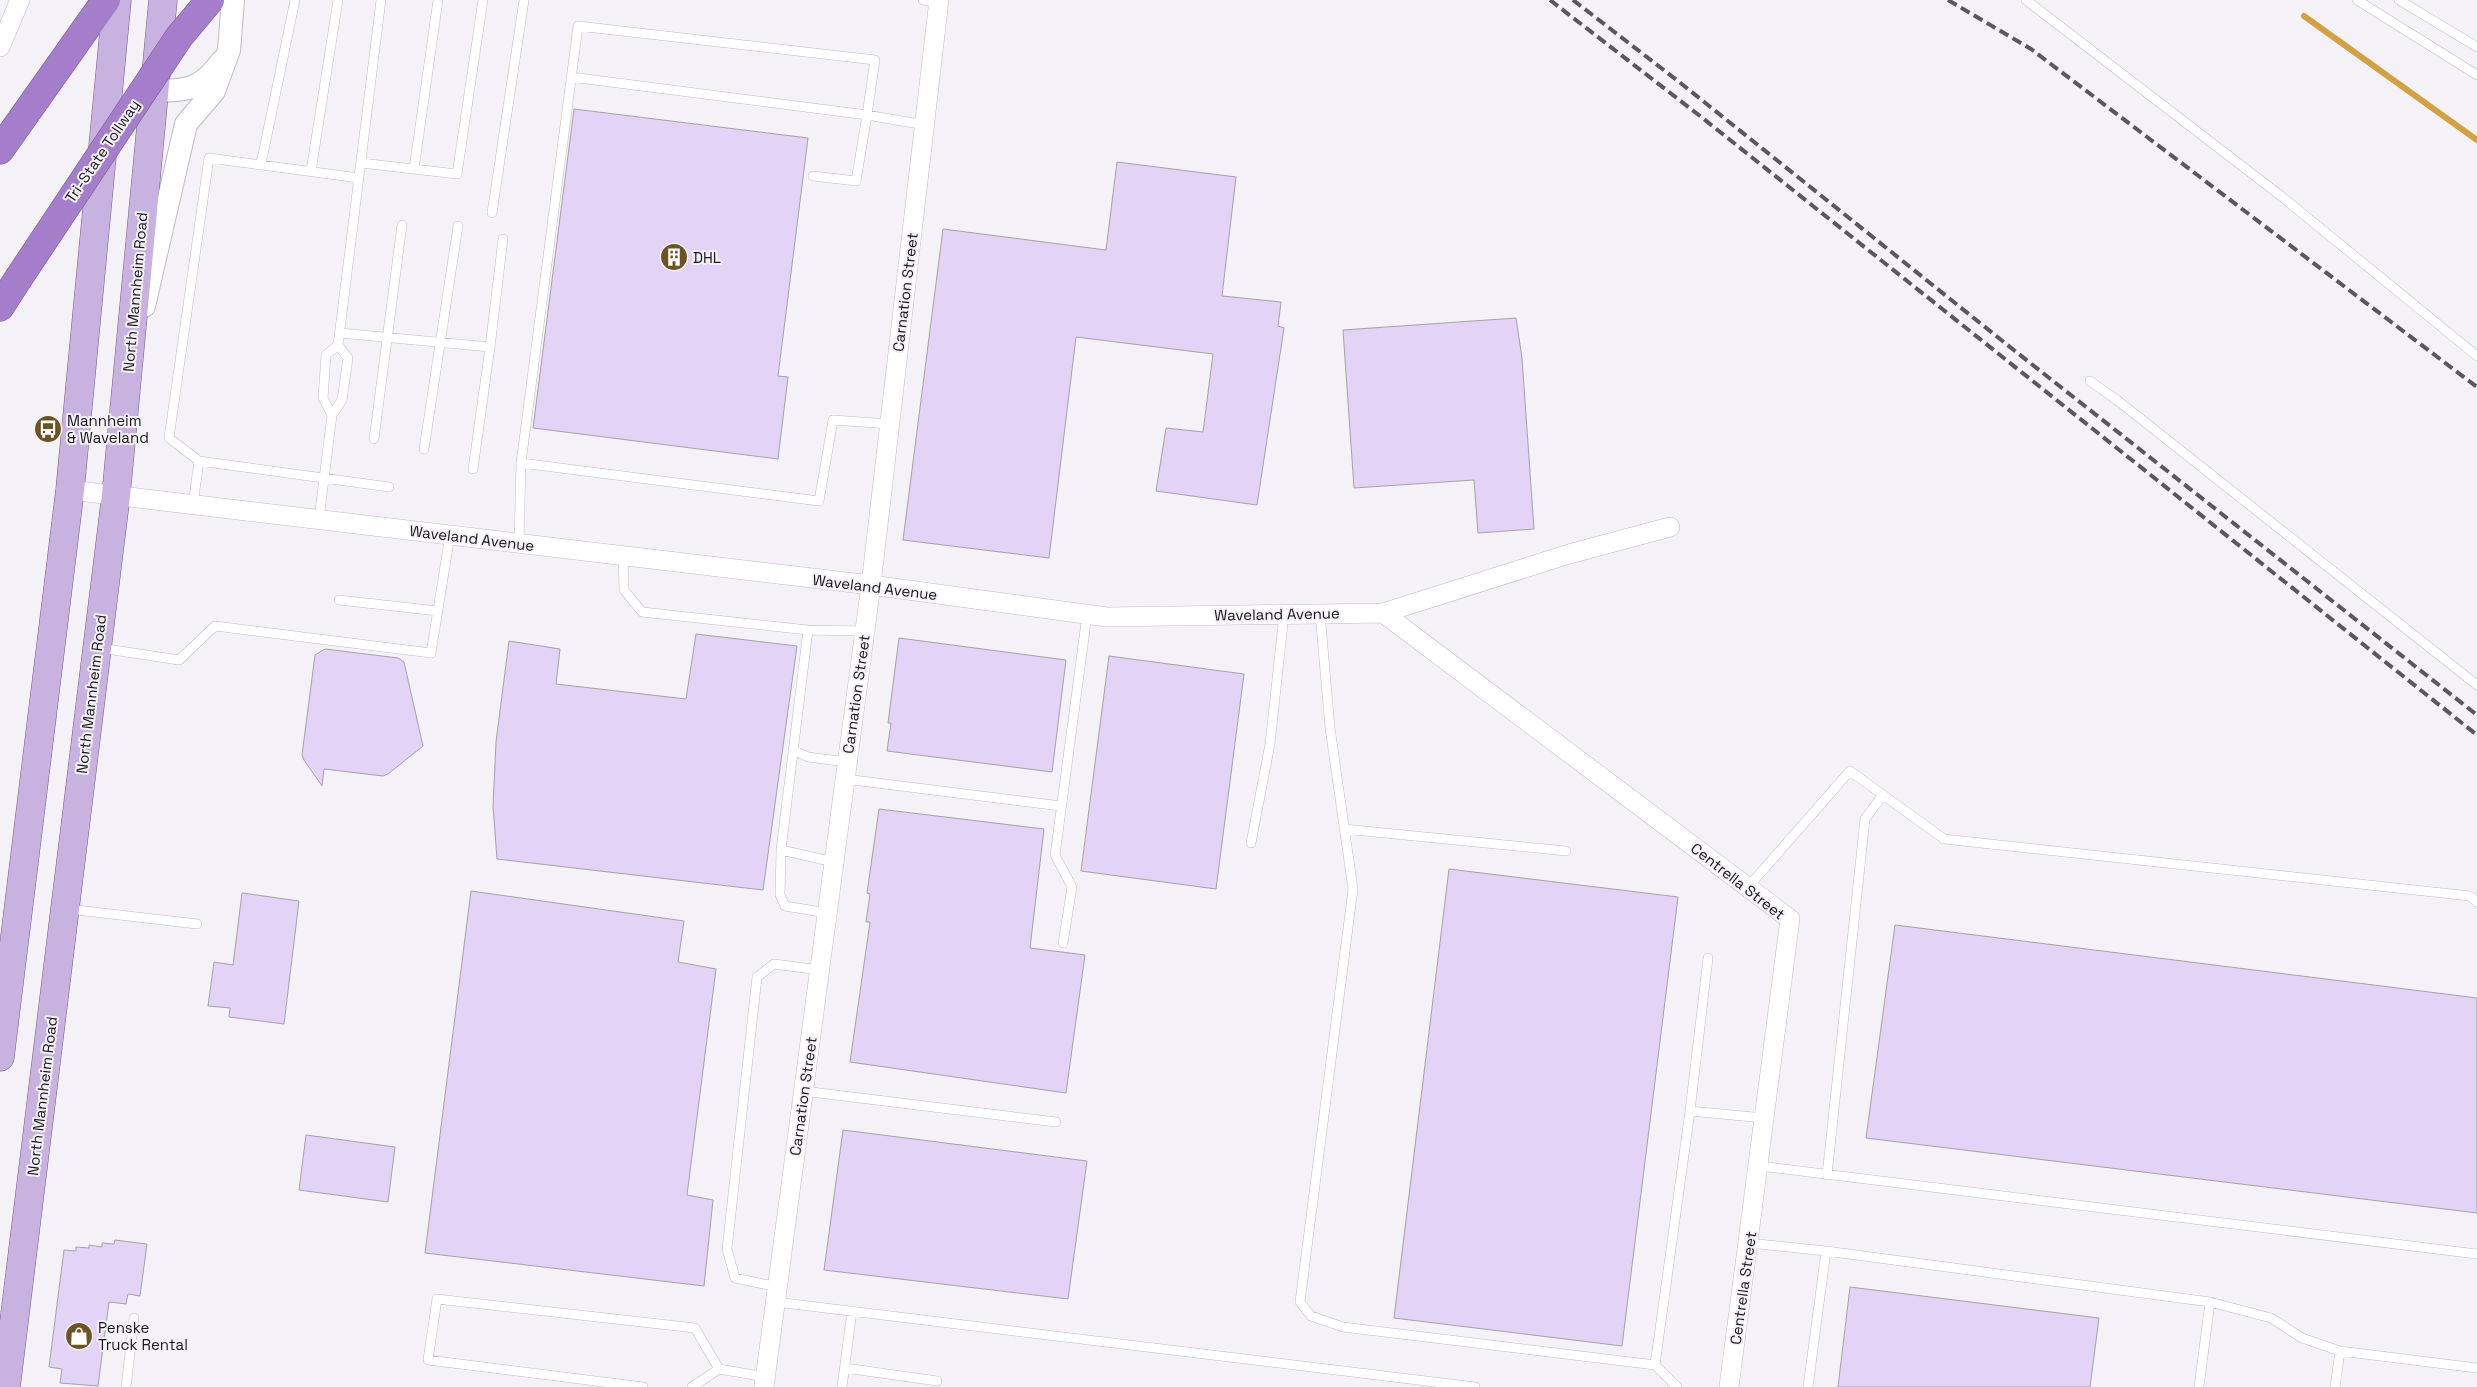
<svg xmlns="http://www.w3.org/2000/svg" width="2477" height="1387" font-family="'Space Grotesk',sans-serif">
<rect width="100%" height="100%" fill="#f5f2f7"/>
<g fill="none" stroke-linecap="round" stroke-linejoin="round">
<!-- stream -->
<path stroke="#d1a143" stroke-width="6" d="M 2304,16 L 2477,140"/>
</g>
<!-- building -->
<path fill="#e3d3f6" stroke="#a4a2a7" d="M 574,109 L 808,138 L 778,376 L 788,377 L 778,459 L 533,428 Z
M 1117,162 L 1236,177 L 1222,296 L 1281,302 L 1278,326 L 1284,328 L 1257,505 L 1156,491 L 1166,428 L 1203,432 L 1213,354 L 1076,337 L 1049,558 L 903,540 L 943,229 L 1106,250 Z
M 1516,318 L 1522,358 L 1534,529 L 1478,533 L 1474,480 L 1354,488 L 1343,330 Z
M 696,634 L 797,646 L 763,890 L 497,859 L 493,806 L 496,742 L 509,641 L 560,649 L 556,684 L 686,699 Z
M 899,638 L 1066,660 L 1052,772 L 887,751 L 891,723 L 888,723 Z
M 325,649 L 398,658 L 404,662 L 423,746 L 388,774 L 383,776 L 324,769 L 322,786 L 304,760 L 302,755 L 315,655 Z
M 1109,656 L 1244,674 L 1216,889 L 1081,871 Z
M 879,809 L 1044,829 L 1030,948 L 1085,955 L 1066,1093 L 850,1062 L 870,922 L 866,922 L 870,894 L 867,893 Z
M 1449,869 L 1678,897 L 1622,1346 L 1394,1318 Z
M 471,891 L 684,921 L 678,962 L 716,969 L 687,1195 L 713,1200 L 704,1286 L 425,1253 Z
M 242,893 L 299,901 L 284,1024 L 229,1017 L 230,1008 L 208,1006 L 214,962 L 233,965 Z
M 1895,925 L 2477,998 L 2477,1213 L 1866,1138 Z
M 843,1130 L 1087,1161 L 1068,1299 L 824,1270 Z
M 306,1135 L 395,1147 L 388,1202 L 299,1190 Z
M 115,1240 L 147,1244 L 140,1296 L 128,1294 L 126,1304 L 109,1302 L 98,1386 L 60,1383 L 62,1369 L 49,1367 L 64,1250 L 76,1251 L 76,1247 L 89,1248 L 89,1245 L 102,1247 L 102,1243 L 114,1244 Z
M 1850,1287 L 2099,1318 L 2090,1387 L 1838,1387 Z"/>
<g fill="none" stroke-linecap="round" stroke-linejoin="round">
<!-- service casing -->
<g stroke="#bebcc1" stroke-width="10">
<path id="service" d="M 923,0 L 939,3
M 2026,0 L 2281,196 L 2477,356
M 2357,0 L 2477,75
M 2399,0 L 2477,47
M 571,77 L 867,115 L 856,181 L 813,176
M 361,163 L 457,174 L 483,0
M 261,164 L 295,0
M 414,169 L 438,0
M 311,171 L 338,0
M 492,213 L 524,0
M 340,333 L 490,347 L 473,469
M 490,347 L 503,239
M 2090,381 L 2117,400 L 2477,685
M 332,415 L 323,398 L 326,355 L 338,345 L 381,0
M 374,439 L 402,225
M 424,449 L 458,226
M 199,461 L 169,438 L 209,158 L 359,178
M 521,463 L 578,26 L 875,60 L 867,115 L 925,125
M 193,504 L 199,461 L 389,487
M 319,519 L 332,415 L 342,400 L 348,358 L 338,345
M 519,543 L 521,463 L 819,501 L 833,420 L 890,424
M 623,556 L 624,590 L 642,612 L 808,630 L 865,631
M 339,600 L 438,611
M 1320,613 L 1330,728 L 1353,889 L 1300,1302 L 1311,1316 L 1343,1327 L 1655,1365 L 1677,1387
M 808,630 L 781,850 L 780,895 L 785,906 L 827,913
M 100,648 L 179,660 L 215,626 L 431,653 L 450,535
M 793,750 L 808,757 L 847,762
M 845,779 L 1061,806
M 1344,829 L 1566,851
M 1251,843 L 1270,744 L 1284,614
M 781,850 L 834,862
M 1748,887 L 1850,771 L 1944,839 L 2470,896 L 2477,902
M 68,909 L 197,924
M 1063,943 L 1072,887 L 1055,855 L 1087,615
M 803,1091 L 1056,1122
M 1690,1111 L 1764,1118
M 1759,1166 L 2477,1254
M 1827,1175 L 1865,819 L 1883,795
M 1749,1243 L 1826,1251 L 2210,1302 L 2199,1387
M 778,1287 L 735,1278 L 727,1249 L 757,977 L 774,964 L 820,970
M 776,1302 L 1475,1387
M 2210,1302 L 2271,1318 L 2302,1338 L 2340,1351 L 2477,1368
M 1655,1365 L 1690,1111 L 1708,958
M 845,1368 L 937,1381
M 126,1387 L 134,1318
M 643,1387 L 428,1360 L 437,1299 L 695,1328 L 719,1369
M 692,1387 L 719,1369 L 766,1377
M 842,1387 L 852,1311
M 1808,1387 L 1826,1251
M 2335,1387 L 2340,1351"/>
</g>
<!-- minor casing -->
<g stroke="#bebcc1" stroke-width="20">
<path id="minor" d="M 0,47 L 20,0
M 70,490 L 871,585 L 1107,617 L 1383,613 L 1569,554 L 1670,527
M 1383,613 L 1790,919 L 1729,1387
M 764,1387 L 871,585 L 939,0"/>
</g>
<!-- tertiary casing -->
<g stroke="#bebcc1" stroke-width="24">
<path id="tertiary" d="M 154,90 C 186,92 202,89 222,61
M 144,306 L 186,124 L 214,91 L 229,50 L 233,0"/>
</g>
<!-- primary casing -->
<g stroke="#72598b" stroke-width="29">
<path id="primary" d="M 0,1057 L 70,490 L 117,0
M 6,1387 L 116,495 L 163,0"/>
</g>
<!-- motorway casing -->
<g stroke="#72598b" stroke-width="29">
<path id="motorway" d="M 0,150 L 106,0
M 0,307 L 18,279"/>
</g>
<!-- service -->
<use href="#service" stroke="#fff" stroke-width="9"/>
<!-- minor -->
<use href="#minor" stroke="#fff" stroke-width="19"/>
<!-- tertiary -->
<use href="#tertiary" stroke="#fff" stroke-width="22"/>
<!-- primary -->
<use href="#primary" stroke="#c8b2df" stroke-width="28"/>
<!-- motorway -->
<use href="#motorway" stroke="#a47eca" stroke-width="28"/>
<!-- rail -->
<path stroke="#59585b" stroke-width="4" stroke-dasharray="10 5" stroke-linecap="butt" d="M 1550,0 L 1700,116 L 2477,735
M 1573,0 L 1678,81 L 2015,351 L 2477,715
M 1948,0 L 2031,49 L 2477,387"/>
<!-- motorway-bridge casing -->
<g stroke="#72598b" stroke-width="29" stroke-linecap="butt">
<path id="motorway-bridge" d="M 18,279 L 179,37 L 210,0"/>
</g>
<!-- motorway-bridge -->
<use href="#motorway-bridge" stroke="#a47eca" stroke-width="28"/>
</g>
<!-- icons -->
<defs>
<g id="building-disc" transform="scale(1.4375)"><circle r="9.5" fill="#6b5324" stroke="#f5f2f7"/><path d="M-4-6H4V6H1V3H-1V6H-4ZM-2.5-4.3h1.7v1.8h-1.7ZM.8-4.3h1.7v1.8H.8ZM-2.5-1h1.7V.8h-1.7ZM.8-1h1.7V.8H.8Z" fill="#fff"/></g>
<g id="bus-disc" transform="scale(1.4375)"><circle r="9.5" fill="#6b5324" stroke="#f5f2f7"/><path d="M-5-6H5V4H4V6H2V4H-2V6H-4V4H-5ZM-3.5-4V0h7V-4ZM-3.5 1.2v1.5H-2V1.2ZM2 1.2v1.5H3.5V1.2Z" fill="#fff"/></g>
<g id="shop-disc" transform="scale(1.4375)"><circle r="9.5" fill="#6b5324" stroke="#f5f2f7"/><path d="M-5-2.5h2.3a2.7 3.5 0 0 1 5.4 0H5L5.5 6h-11ZM-1.5-2.5h3a1.5 2.3 0 0 0-3 0Z" fill="#fff"/></g>
</defs>
<g fill-rule="evenodd">
<use href="#building-disc" x="674" y="257"/>
<use href="#bus-disc" x="48" y="429"/>
<use href="#shop-disc" x="79" y="1336"/>
</g>
<g text-anchor="middle" dominant-baseline="central" stroke-width="4" stroke-linejoin="round" paint-order="stroke">
<!-- street labels -->
<g font-size="15" fill="#161517" stroke="#f5f2f7">
<text transform="translate(102 151) rotate(-56)">Tri-State Tollway</text>
<text transform="translate(135 292) rotate(-85)">North Mannheim Road</text>
<text transform="translate(905 292) rotate(-83)">Carnation Street</text>
<text transform="translate(472 538) rotate(7)">Waveland Avenue</text>
<text transform="translate(875 587) rotate(7)">Waveland Avenue</text>
<text transform="translate(1277 614) rotate(-1)">Waveland Avenue</text>
<text transform="translate(91 694) rotate(-83)">North Mannheim Road</text>
<text transform="translate(856 694) rotate(-82)">Carnation Street</text>
<text transform="translate(1738 881) rotate(38)">Centrella Street</text>
<text transform="translate(42 1096) rotate(-83)">North Mannheim Road</text>
<text transform="translate(803 1096) rotate(-82)">Carnation Street</text>
<text transform="translate(1743 1288) rotate(-82)">Centrella Street</text>
</g>
<!-- poi labels -->
<g font-size="15" fill="#161517" stroke="#f5f2f7" text-anchor="start">
<text x="693" y="257">DHL</text>
<text x="67" y="420">Mannheim<tspan x="67" dy="17">&amp; Waveland</tspan></text>
<text x="98" y="1327">Penske<tspan x="98" dy="17">Truck Rental</tspan></text>
</g>
</g>
</svg>
